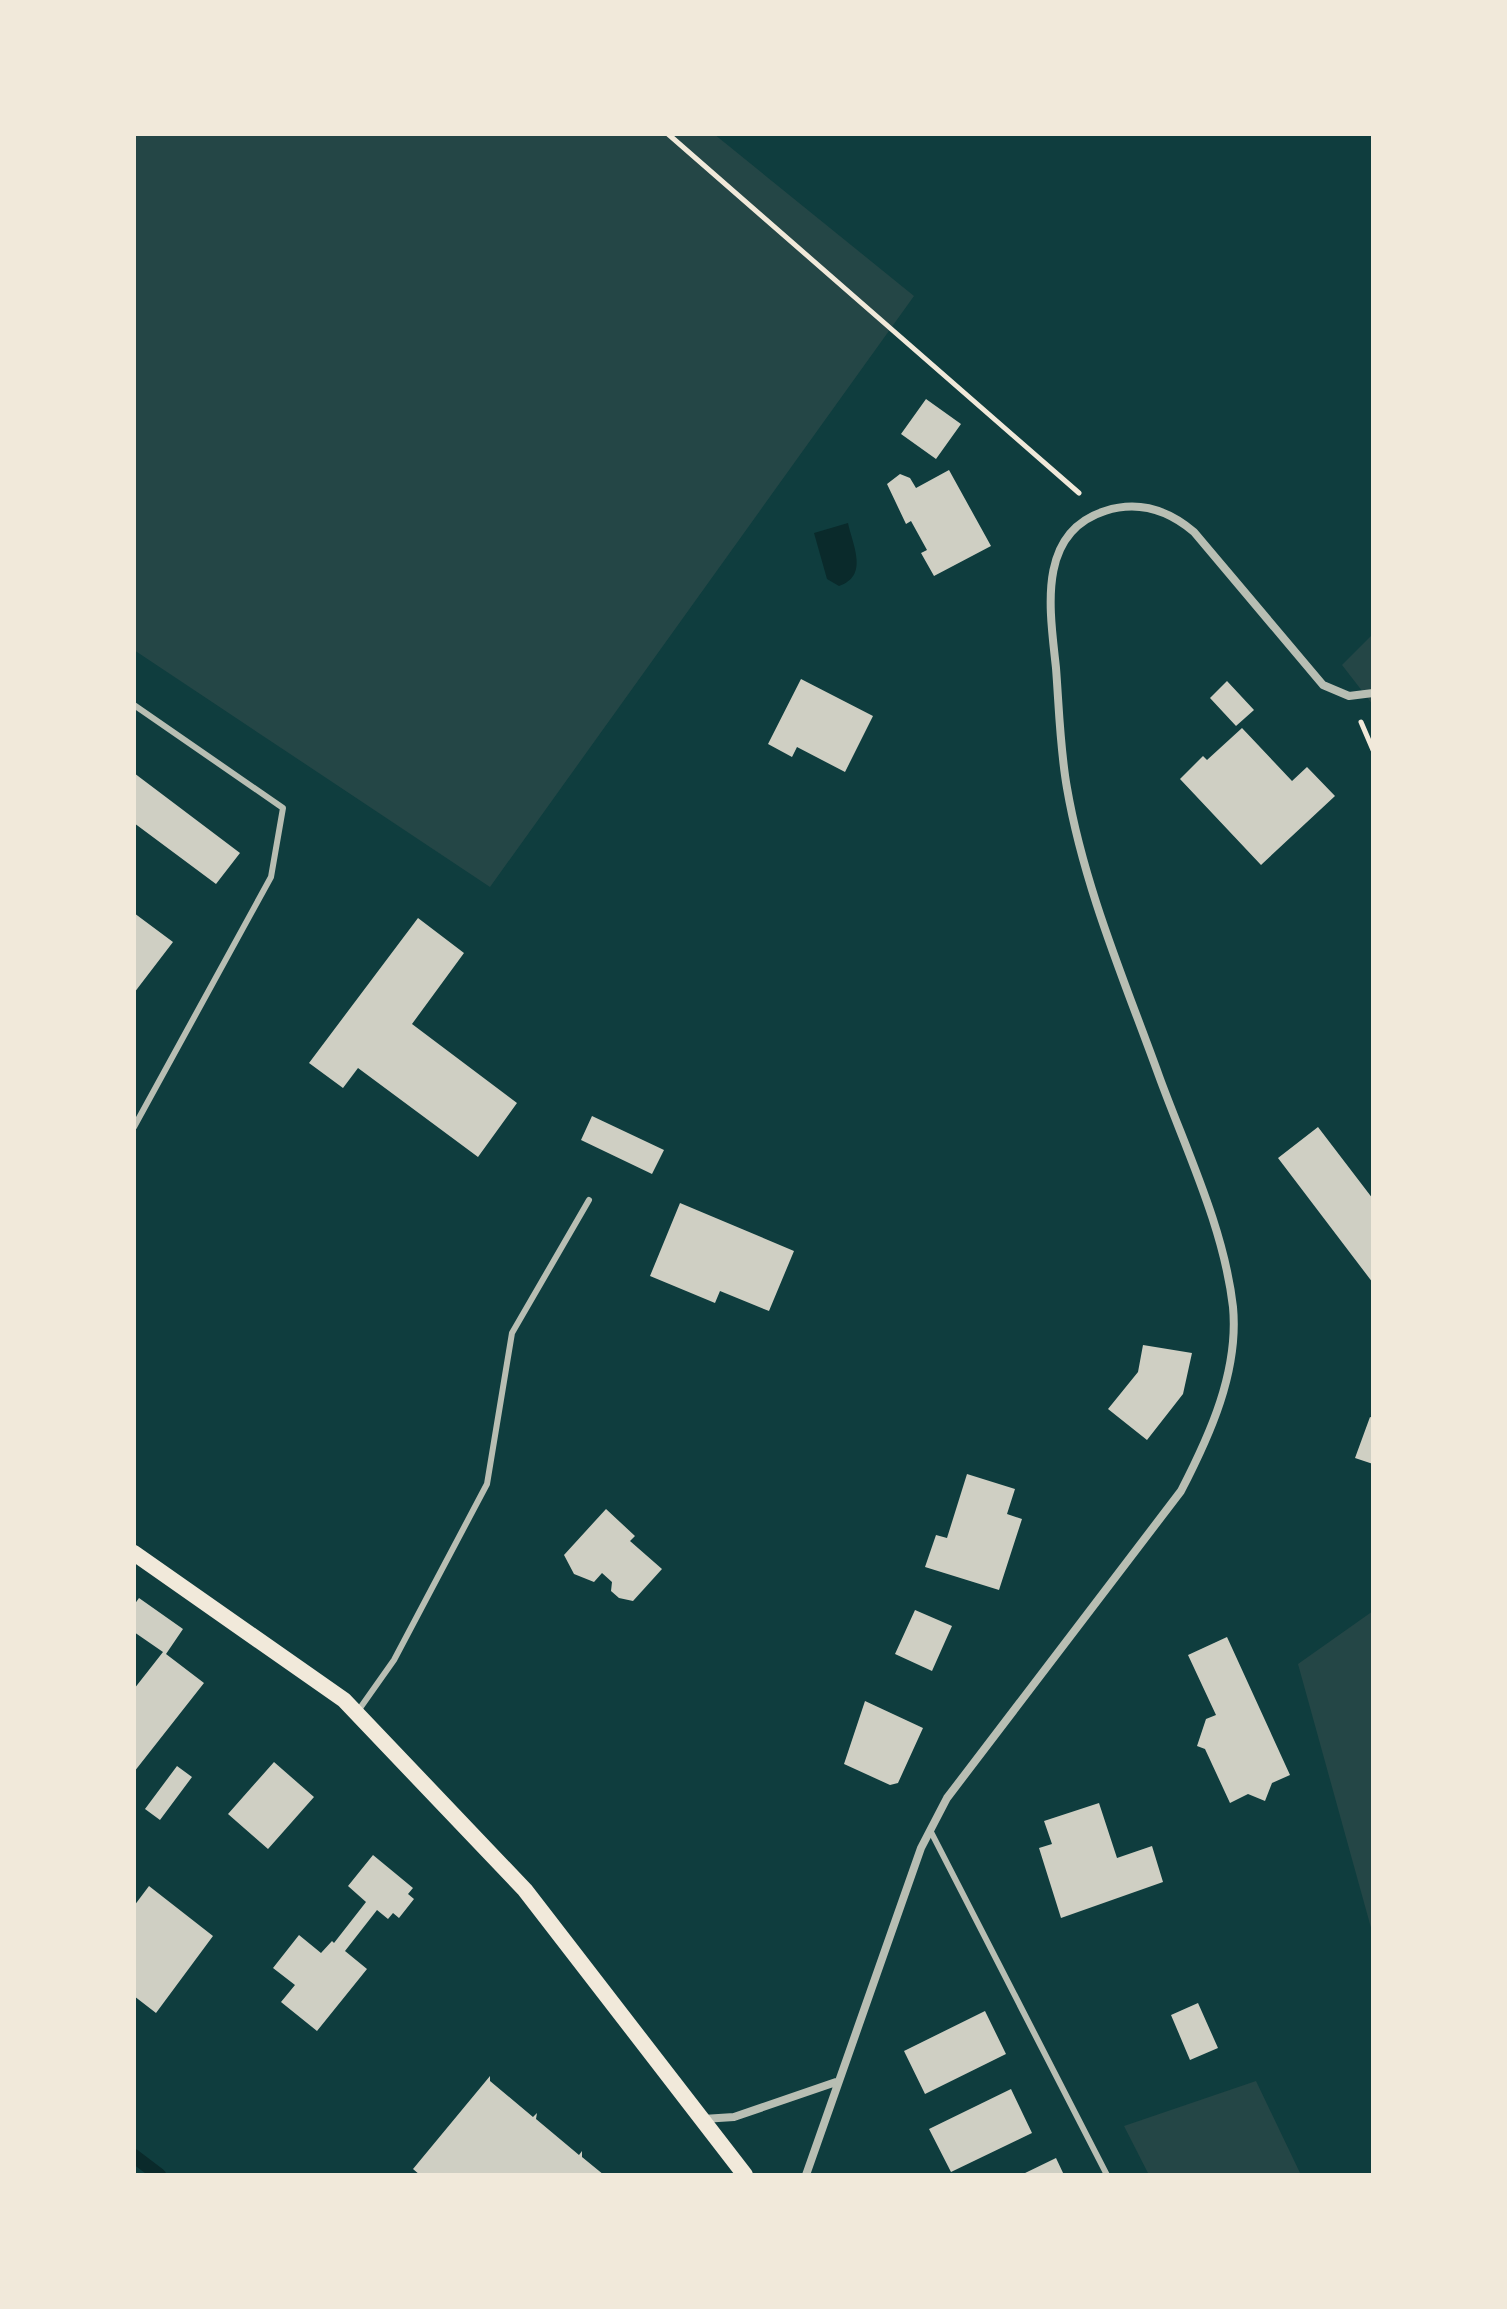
<svg xmlns="http://www.w3.org/2000/svg" width="1507" height="2309" font-family="Mulish,sans-serif">
<rect width="100%" height="100%" fill="#0f3d3e"/>
<!-- green -->
<path fill="#244646" d="M 134,134 L 714,134 L 914,296 L 490,887 L 134,650 Z
M 1373,634 L 1373,705 L 1342,665 Z
M 1373,1611 L 1373,1935 L 1298,1664 Z
M 1256,2081 L 1301,2175 L 1149,2175 L 1124,2126 Z"/>
<!-- water -->
<path fill="#0a2a2b" d="M 848,523 C 853,546 869,576 839,586 L 827,579 L 814,533 Z"/>
<g fill="none" stroke-linecap="round" stroke-linejoin="round">
<!-- stream -->
<path stroke="#0a2a2b" stroke-width="14" d="M 134,2156 L 159,2175"/>
</g>
<!-- building -->
<path fill="#cfcfc3" d="M 926,399 L 961,424 L 936,459 L 901,434 Z
M 949,470 L 991,546 L 934,576 L 921,553 L 927,550 L 911,521 L 906,524 L 887,484 L 900,474 L 910,478 L 916,488 Z
M 801,679 L 873,716 L 845,772 L 797,747 L 792,757 L 768,744 Z
M 1227,681 L 1254,710 L 1236,726 L 1210,698 Z
M 1242,728 L 1292,781 L 1307,767 L 1335,796 L 1261,865 L 1180,779 L 1203,756 L 1207,760 Z
M 134,773 L 240,853 L 216,884 L 134,823 Z
M 134,913 L 173,942 L 134,993 Z
M 418,918 L 464,953 L 412,1024 L 517,1103 L 478,1157 L 358,1068 L 343,1088 L 309,1063 Z
M 592,1116 L 664,1150 L 652,1174 L 581,1140 Z
M 1318,1127 L 1373,1199 L 1373,1283 L 1278,1158 Z
M 680,1203 L 794,1251 L 769,1311 L 720,1291 L 715,1303 L 650,1276 Z
M 1143,1345 L 1192,1353 L 1183,1394 L 1147,1440 L 1108,1409 L 1138,1372 Z
M 1370,1417 L 1373,1418 L 1373,1464 L 1355,1458 Z
M 967,1474 L 1015,1489 L 1007,1514 L 1022,1519 L 999,1590 L 925,1567 L 936,1535 L 947,1538 Z
M 606,1509 L 635,1536 L 630,1541 L 662,1569 L 633,1601 L 619,1598 L 611,1591 L 612,1582 L 602,1573 L 594,1582 L 574,1574 L 564,1555 Z
M 139,1598 L 183,1629 L 166,1654 L 204,1683 L 134,1772 L 134,1689 L 163,1652 L 134,1632 L 134,1605 Z
M 915,1610 L 952,1626 L 932,1671 L 895,1654 Z
M 1227,1637 L 1290,1775 L 1272,1783 L 1265,1801 L 1248,1794 L 1230,1803 L 1205,1749 L 1197,1746 L 1206,1719 L 1216,1715 L 1188,1655 Z
M 865,1701 L 923,1728 L 898,1783 L 890,1785 L 844,1764 Z
M 274,1762 L 314,1797 L 268,1849 L 228,1814 Z
M 177,1766 L 192,1777 L 160,1820 L 145,1809 Z
M 1099,1803 L 1117,1858 L 1152,1846 L 1163,1882 L 1061,1918 L 1039,1848 L 1052,1844 L 1044,1821 Z
M 373,1855 L 413,1888 L 408,1894 L 414,1899 L 399,1918 L 393,1913 L 388,1919 L 377,1910 L 345,1951 L 367,1969 L 317,2031 L 281,2002 L 295,1985 L 273,1968 L 299,1935 L 321,1953 L 332,1941 L 334,1943 L 366,1902 L 348,1886 Z
M 149,1886 L 213,1936 L 156,2013 L 134,1996 L 134,1906 Z
M 1198,2003 L 1218,2048 L 1190,2060 L 1171,2015 Z
M 985,2011 L 1006,2054 L 925,2094 L 904,2051 Z
M 490,2076 L 490,2081 L 533,2117 L 537,2113 L 536,2119 L 579,2155 L 582,2151 L 582,2157 L 604,2175 L 420,2175 L 413,2169 Z
M 1011,2089 L 1032,2133 L 951,2172 L 929,2129 Z
M 1056,2158 L 1064,2175 L 1021,2175 Z"/>
<g fill="none" stroke-linecap="round" stroke-linejoin="round">
<!-- path -->
<path stroke="#f1e9da" stroke-width="5" d="M 668,134 L 1079,493
M 1361,722 L 1373,750"/>
<!-- service -->
<path stroke="#b8beb3" stroke-width="6" d="M 134,705 L 283,808 L 271,877 L 134,1127
M 358,1711 L 394,1660 L 487,1484 L 512,1333 L 589,1200
M 930,1830 L 1107,2175"/>
<!-- minor -->
<path stroke="#b8beb3" stroke-width="8" d="M 703,2119 L 734,2117 L 836,2082
M 806,2175 L 921,1848 L 947,1798 L 1181,1491 C 1210,1435 1239,1371 1233,1307 C 1224,1228 1186,1150 1159,1076 C 1125,982 1084,887 1067,788 C 1060,749 1059,707 1056,668 C 1050,611 1036,533 1105,511 C 1139,500 1168,510 1194,532 L 1323,685 L 1349,696 L 1373,693"/>
<!-- secondary -->
<path stroke="#f1e9da" stroke-width="16" d="M 134,1553 L 344,1700 L 525,1890 L 745,2175"/>
</g>
<!-- border -->
<rect width="1507" height="2309" fill="none" stroke="#f1e9da" stroke-width="272"/>
</svg>
